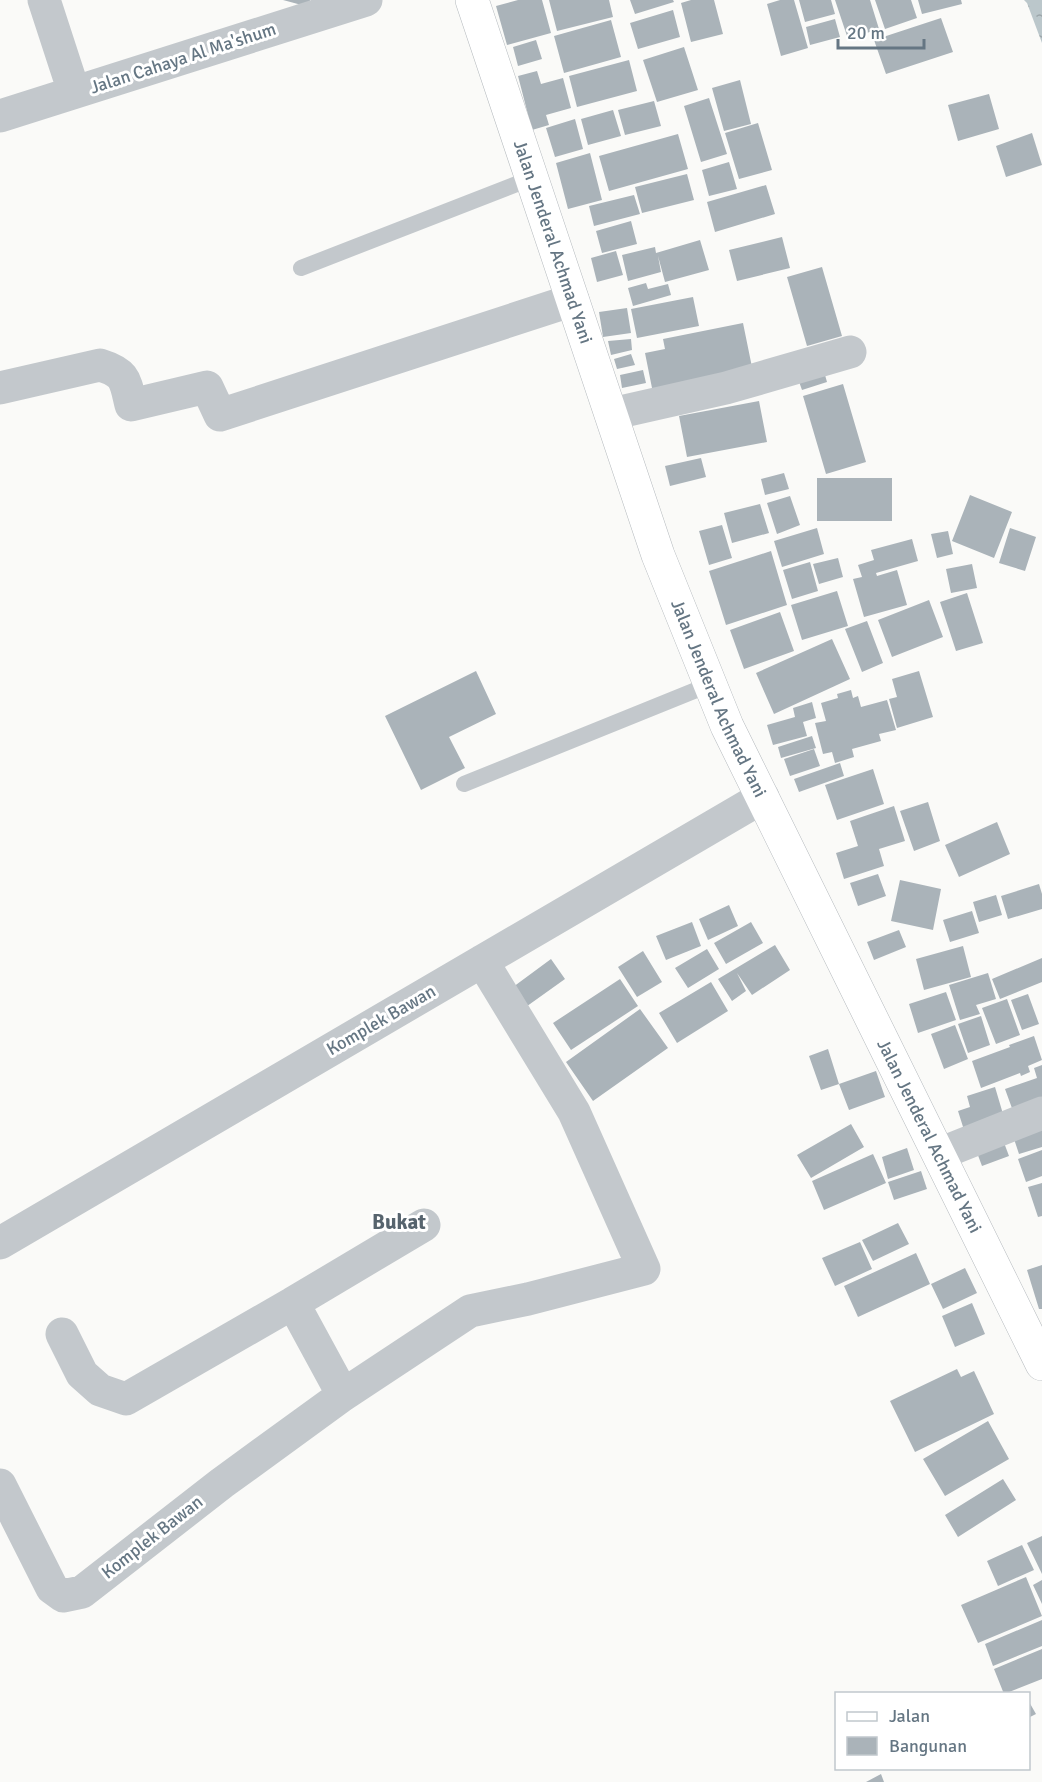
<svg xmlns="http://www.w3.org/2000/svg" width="1042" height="1782" font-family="Signika,sans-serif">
<defs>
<pattern id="water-ripples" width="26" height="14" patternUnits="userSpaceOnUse" patternTransform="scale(1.5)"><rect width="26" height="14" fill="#bbc7cb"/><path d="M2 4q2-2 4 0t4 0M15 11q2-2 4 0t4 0" fill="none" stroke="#9ca6aa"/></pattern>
</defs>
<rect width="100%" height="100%" fill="#fafaf8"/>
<!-- water -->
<path fill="url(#water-ripples)" d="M 1024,0 L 1042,0 L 1042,43 L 1027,3 Z"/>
<!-- building -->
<path fill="#aab3b9" d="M 283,0 L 310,0 L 309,7 Z
M 518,0 L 542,0 L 551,33 L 507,45 L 496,6 Z
M 549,0 L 609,0 L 613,17 L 557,31 Z
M 630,0 L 673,0 L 674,2 L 635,14 Z
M 691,0 L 714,0 L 723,34 L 691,42 L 681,3 Z
M 780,0 L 794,0 L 808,48 L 781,56 L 767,4 Z
M 799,0 L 831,0 L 835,14 L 805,22 Z
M 835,0 L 870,0 L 879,29 L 848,39 Z
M 875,0 L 911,0 L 917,18 L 885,29 Z
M 918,0 L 961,0 L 962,4 L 922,14 Z
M 673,10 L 680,37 L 638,49 L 630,23 Z
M 941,18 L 953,52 L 886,74 L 874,40 Z
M 835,19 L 840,37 L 810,45 L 806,27 Z
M 611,20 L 621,57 L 564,73 L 554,36 Z
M 536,40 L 542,59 L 518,66 L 513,47 Z
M 684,47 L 698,90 L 657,102 L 643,60 Z
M 629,60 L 637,91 L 577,107 L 569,76 Z
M 537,71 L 541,84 L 563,78 L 571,108 L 546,115 L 549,125 L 532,130 L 518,76 Z
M 740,80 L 751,124 L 724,131 L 712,88 Z
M 989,94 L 999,129 L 958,141 L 948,105 Z
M 709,98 L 727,154 L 701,162 L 684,106 Z
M 654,101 L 661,126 L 625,135 L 618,110 Z
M 613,110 L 621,136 L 588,145 L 581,119 Z
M 575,119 L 583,149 L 555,157 L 546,128 Z
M 758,123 L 772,170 L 739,179 L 725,133 Z
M 1032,133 L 1042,165 L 1006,177 L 996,146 Z
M 678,134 L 688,169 L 609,191 L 599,156 Z
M 590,153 L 602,200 L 568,209 L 556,163 Z
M 729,162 L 737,189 L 709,196 L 702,170 Z
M 687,174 L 694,200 L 642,213 L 635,187 Z
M 766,185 L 775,214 L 715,232 L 707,202 Z
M 634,195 L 640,214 L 594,226 L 589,206 Z
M 631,221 L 637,244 L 602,253 L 596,231 Z
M 782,237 L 790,268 L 737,281 L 729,250 Z
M 700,240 L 709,270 L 665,282 L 658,256 L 661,272 L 628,281 L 622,255 L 655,247 L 656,253 Z
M 616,251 L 623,275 L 597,282 L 591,258 Z
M 822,267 L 842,336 L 807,346 L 787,277 Z
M 646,283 L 648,289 L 668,284 L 671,295 L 633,306 L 628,288 Z
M 693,297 L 699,326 L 637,338 L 631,309 Z
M 627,308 L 631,333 L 603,337 L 599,312 Z
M 743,323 L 753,372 L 653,393 L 645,353 L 665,349 L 663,339 Z
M 631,339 L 632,350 L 611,355 L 608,341 Z
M 631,354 L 635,365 L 617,369 L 614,359 Z
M 823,368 L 827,382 L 802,390 L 797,376 Z
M 643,370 L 646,383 L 622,388 L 620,375 Z
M 843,384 L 866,462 L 826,474 L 803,396 Z
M 759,401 L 767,442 L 687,457 L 679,416 Z
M 701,458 L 706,477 L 670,486 L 665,466 Z
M 784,473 L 789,489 L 765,495 L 761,479 Z
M 817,478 L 892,478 L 892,521 L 817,521 Z
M 970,495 L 1012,512 L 994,558 L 952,541 Z
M 790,496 L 800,525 L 777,534 L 767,503 Z
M 760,504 L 769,533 L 732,543 L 724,513 Z
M 722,525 L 732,558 L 709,565 L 699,531 Z
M 817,528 L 824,554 L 782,567 L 774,541 Z
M 1010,528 L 1036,537 L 1025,571 L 999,563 Z
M 948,531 L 953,554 L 937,558 L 931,534 Z
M 912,539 L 918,561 L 876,573 L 877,576 L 897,570 L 907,605 L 864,617 L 853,579 L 862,577 L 858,565 L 874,560 L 871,550 Z
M 771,551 L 787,605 L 726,625 L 709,571 Z
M 838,558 L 843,577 L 819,584 L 813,564 Z
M 810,562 L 818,591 L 792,599 L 783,570 Z
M 972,564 L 977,588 L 951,593 L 946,569 Z
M 837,591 L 848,626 L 802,640 L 791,605 Z
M 967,593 L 983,643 L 956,651 L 940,602 Z
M 929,600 L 943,637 L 892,657 L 878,620 Z
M 780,612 L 794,651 L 744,669 L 730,630 Z
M 867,621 L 883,663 L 862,672 L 845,629 Z
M 832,639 L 850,679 L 774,714 L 756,673 Z
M 476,671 L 496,714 L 449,737 L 465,768 L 421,790 L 385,716 Z
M 919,671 L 933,717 L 897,728 L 889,699 L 897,697 L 892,679 Z
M 851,690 L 853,698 L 858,696 L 861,707 L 887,700 L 896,730 L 879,734 L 881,741 L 852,749 L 854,757 L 835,763 L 832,752 L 823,754 L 815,723 L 826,721 L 821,703 L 838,698 L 837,694 Z
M 812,702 L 816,718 L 803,722 L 807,736 L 773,745 L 767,725 L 795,717 L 793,708 Z
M 812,736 L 816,748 L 781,758 L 778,747 Z
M 814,749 L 820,766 L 790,776 L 784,759 Z
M 840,763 L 844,776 L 799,792 L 794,779 Z
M 873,769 L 884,804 L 837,820 L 825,785 Z
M 928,802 L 940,841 L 914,851 L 900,811 Z
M 894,806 L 905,841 L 879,849 L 884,866 L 844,879 L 836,853 L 858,846 L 850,821 Z
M 997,822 L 1010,854 L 959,877 L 945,845 Z
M 878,874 L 886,896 L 858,906 L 850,883 Z
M 900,880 L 941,889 L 933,930 L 891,921 Z
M 1039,884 L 1042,894 L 1042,909 L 1008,919 L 1001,896 Z
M 996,895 L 1002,915 L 979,922 L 973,902 Z
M 729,905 L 738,926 L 708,940 L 699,919 Z
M 972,911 L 979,933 L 950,942 L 943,920 Z
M 692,922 L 701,946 L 666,960 L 656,936 Z
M 751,922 L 763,943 L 726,964 L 714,943 Z
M 899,930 L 906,947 L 874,960 L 867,942 Z
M 775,945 L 790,970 L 752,995 L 737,973 L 746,991 L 732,1001 L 718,979 Z
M 963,946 L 971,977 L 924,990 L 916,959 Z
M 707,949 L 719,969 L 688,988 L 675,968 Z
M 643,951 L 662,982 L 637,997 L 618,967 Z
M 1042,958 L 1042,982 L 1000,999 L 992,979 Z
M 551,959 L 565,979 L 523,1009 L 509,990 Z
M 988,973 L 996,999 L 976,1005 L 980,1014 L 960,1020 L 949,985 Z
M 620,979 L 638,1006 L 571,1050 L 553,1023 Z
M 711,982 L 728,1011 L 677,1043 L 659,1013 Z
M 946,992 L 956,1020 L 918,1033 L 909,1004 Z
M 1028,994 L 1039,1024 L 1022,1030 L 1011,1000 Z
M 1007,999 L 1020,1035 L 996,1044 L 982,1008 Z
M 640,1009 L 668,1048 L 593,1101 L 566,1062 Z
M 981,1016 L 990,1045 L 968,1053 L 958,1024 Z
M 955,1025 L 968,1059 L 944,1069 L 931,1034 Z
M 1034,1036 L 1042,1060 L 1028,1066 L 1030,1072 L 1021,1076 L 1020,1073 L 981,1088 L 972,1061 L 1010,1047 L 1009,1045 Z
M 828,1049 L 839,1084 L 821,1090 L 809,1056 Z
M 1042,1065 L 1042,1101 L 1013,1111 L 1005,1089 L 1037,1078 L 1034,1068 Z
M 876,1071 L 885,1097 L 849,1110 L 839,1084 Z
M 995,1087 L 1006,1124 L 964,1130 L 958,1111 L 970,1107 L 967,1096 Z
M 1042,1117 L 1042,1147 L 1019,1154 L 1010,1127 Z
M 851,1124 L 864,1147 L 811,1178 L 797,1155 Z
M 1000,1132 L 1009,1156 L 982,1166 L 973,1142 Z
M 907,1148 L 914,1170 L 888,1179 L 882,1157 Z
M 1042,1150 L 1042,1176 L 1026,1182 L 1018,1159 Z
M 873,1154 L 886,1183 L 824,1210 L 812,1181 Z
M 921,1171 L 927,1189 L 894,1200 L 888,1182 Z
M 1042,1183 L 1042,1216 L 1038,1217 L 1028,1187 Z
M 898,1223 L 909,1244 L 873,1261 L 862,1240 Z
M 860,1242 L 872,1269 L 835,1286 L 822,1258 Z
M 916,1253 L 930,1284 L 858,1317 L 844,1286 Z
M 1042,1265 L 1042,1309 L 1039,1309 L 1027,1270 Z
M 965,1268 L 977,1293 L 943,1309 L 931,1284 Z
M 972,1303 L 985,1334 L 955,1347 L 942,1316 Z
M 957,1369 L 961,1377 L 974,1371 L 994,1414 L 915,1452 L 890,1401 Z
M 988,1421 L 1009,1459 L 945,1496 L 923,1459 Z
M 1003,1479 L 1016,1500 L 958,1537 L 945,1515 Z
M 1042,1536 L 1042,1574 L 1027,1543 Z
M 1022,1545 L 1034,1570 L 998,1586 L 987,1561 Z
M 1026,1577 L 1042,1616 L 978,1643 L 961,1605 Z
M 1042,1580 L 1042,1604 L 1033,1585 Z
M 1042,1620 L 1042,1646 L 993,1666 L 985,1644 Z
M 1042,1649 L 1042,1679 L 1004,1694 L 994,1669 Z
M 1028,1700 L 1036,1714 L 1028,1718 Z
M 881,1774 L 884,1782 L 866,1782 Z"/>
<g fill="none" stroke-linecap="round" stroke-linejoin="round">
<!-- primary casing -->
<g stroke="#b5babe" stroke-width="34">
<g id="primary">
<path id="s1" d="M 472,0 L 658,555 L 727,726 L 1042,1364"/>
</g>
</g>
<!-- service -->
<path stroke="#c3c8cc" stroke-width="16" d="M 301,268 L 532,178
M 464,784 L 711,684"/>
<!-- minor -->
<path stroke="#c3c8cc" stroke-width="33" d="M 44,0 L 74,92
M 0,116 L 366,0
M 0,388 L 100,365 C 126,373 125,380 131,405 L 207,387 L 220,415 L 573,300
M 611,414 L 726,388 L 850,352
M 939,1154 L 1042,1113
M 0,1243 L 763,797
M 62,1334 L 82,1374 L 100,1390 L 126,1399 L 293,1303
M 343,1395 L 293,1303 L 424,1225
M 0,1485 L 52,1588 L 63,1596 L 82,1592 L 222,1483 L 343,1395 L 470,1311 L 528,1299 L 644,1269 L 574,1112 L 482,961"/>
<!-- primary -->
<use href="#primary" stroke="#fff" stroke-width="33"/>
</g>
<g text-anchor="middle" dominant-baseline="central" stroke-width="6" stroke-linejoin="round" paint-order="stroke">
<!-- street labels -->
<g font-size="18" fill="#657683" stroke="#fff">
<text transform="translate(183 58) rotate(-18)">Jalan Cahaya Al Ma'shum</text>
<text stroke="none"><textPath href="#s1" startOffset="255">Jalan Jenderal Achmad Yani</textPath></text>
<text stroke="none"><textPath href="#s1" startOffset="741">Jalan Jenderal Achmad Yani</textPath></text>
<text transform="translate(381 1020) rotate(-30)">Komplek Bawan</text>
<text stroke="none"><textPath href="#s1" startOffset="1227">Jalan Jenderal Achmad Yani</textPath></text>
<text transform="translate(152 1537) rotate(-38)">Komplek Bawan</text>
</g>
<!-- quarter labels -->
<g font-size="21" font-weight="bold" fill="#57646e" stroke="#fff">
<text x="399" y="1222">Bukat</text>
</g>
</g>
<!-- legend -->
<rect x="835" y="1692" width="195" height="78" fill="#ffffff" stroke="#c1c8cd" stroke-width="1.5"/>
<rect x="847" y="1712" width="30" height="9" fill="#ffffff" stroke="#c1c8cd" stroke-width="1.5"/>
<text x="889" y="1722" font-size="18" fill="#657683">Jalan</text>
<rect x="847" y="1737" width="30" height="18" fill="#aab3b9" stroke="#c1c8cd" stroke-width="1.5"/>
<text x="889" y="1752" font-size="18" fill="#657683">Bangunan</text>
<!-- scale -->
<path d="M838 39v9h86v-9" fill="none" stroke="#657683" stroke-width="3"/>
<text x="847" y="39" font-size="18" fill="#657683" stroke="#ffffff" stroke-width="4.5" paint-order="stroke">20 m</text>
</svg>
